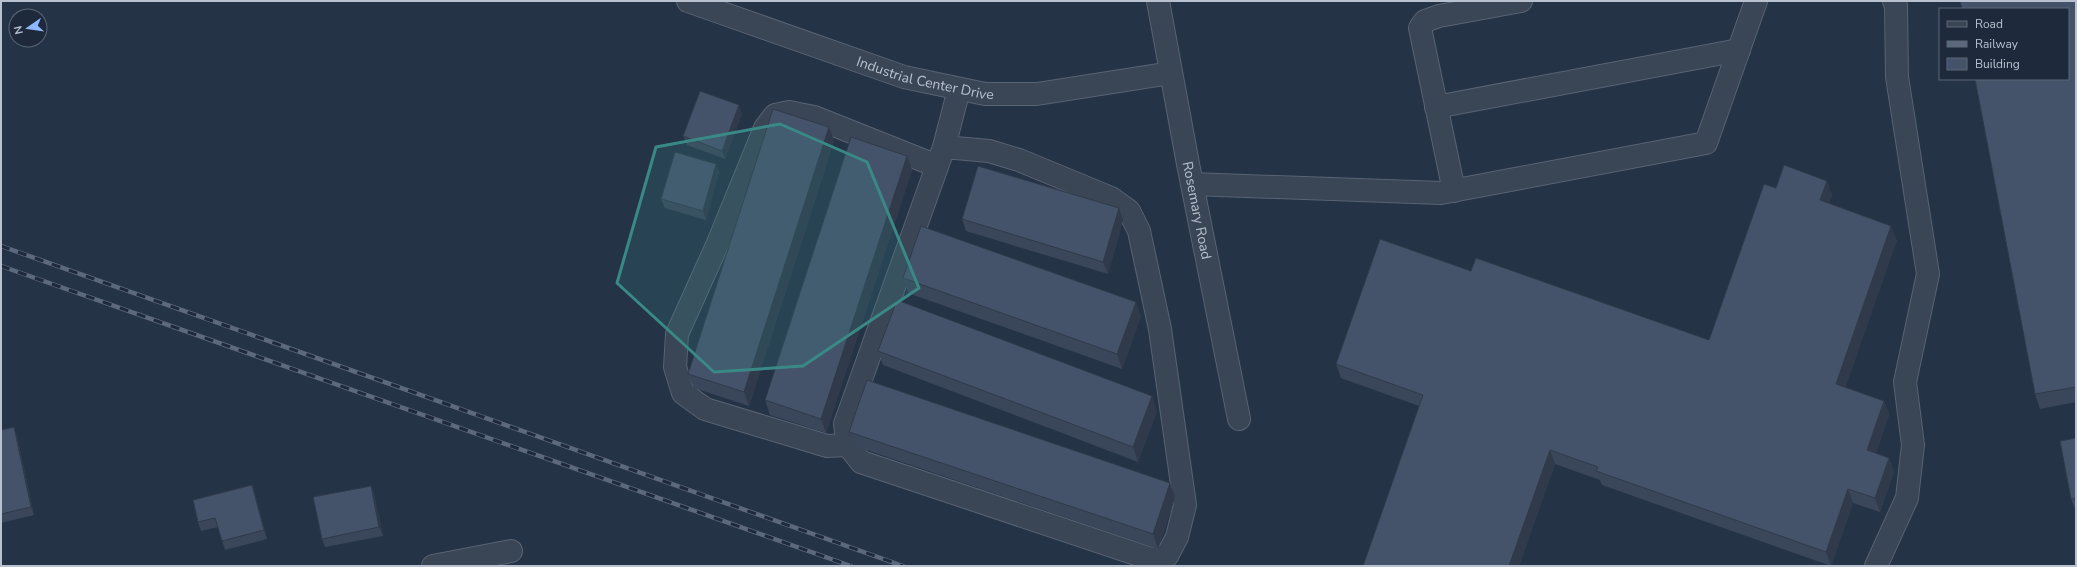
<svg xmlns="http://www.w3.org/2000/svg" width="2077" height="567" font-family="'Nunito Sans',sans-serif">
<rect width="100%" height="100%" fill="#253347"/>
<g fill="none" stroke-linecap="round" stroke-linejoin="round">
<!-- minor casing -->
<g stroke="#586373" stroke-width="24">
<g id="minor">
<path id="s1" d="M 688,1 L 904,77 L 985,94 L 1037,94 L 1171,73"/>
<path id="s2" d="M 1158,1 L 1188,164 L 1239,419"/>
<path d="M 1436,107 L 1739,50"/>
<path d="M 944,147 L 989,151 L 1019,160 L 1111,198 L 1129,211 L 1139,231 L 1160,329 L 1185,505 L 1177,537 L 1167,556 L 1151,559 L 861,462 L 848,445 L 845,424 L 944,147 L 959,89"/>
<path d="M 1192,184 L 1441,193 L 1706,143 L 1756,1"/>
<path d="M 1454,191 L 1420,28 L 1425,21 L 1439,16 L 1521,1"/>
<path d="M 848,445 L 827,446 L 705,409 L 683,393 L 675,367 L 677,334 L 718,243 L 765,128 L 775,115 L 789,112 L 814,117 L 937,166"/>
<path d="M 433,566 L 511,551"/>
<path d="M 1876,566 L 1907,498 L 1913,445 L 1905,382 L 1928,274 L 1897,77 L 1896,6 L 1894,1"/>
</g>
</g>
<!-- minor -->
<use href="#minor" stroke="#3a4556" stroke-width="22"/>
<!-- rail casing -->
<g stroke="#5c697d" stroke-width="4.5">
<path id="rail" d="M 1,246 L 903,566
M 1,266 L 851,566"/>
</g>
<!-- rail -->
<use href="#rail" stroke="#1e2a3c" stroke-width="3" stroke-dasharray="9" stroke-linecap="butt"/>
</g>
<!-- wall -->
<path fill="#3a475b" d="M 2076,1 L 2076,402 L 2040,409 L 2035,394 Z
M 742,114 L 725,159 L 687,145 L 683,136 Z
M 829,127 L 834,141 L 749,406 L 694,388 L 688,374 Z
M 907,156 L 912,170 L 826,433 L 770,415 L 765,400 Z
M 716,164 L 719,172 L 706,220 L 665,208 L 661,199 Z
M 1827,181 L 1832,195 L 1829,203 L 1897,240 L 1845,387 L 1884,401 L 1889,415 L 1876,453 L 1889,458 L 1894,472 L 1880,512 L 1853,503 L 1831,566 L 1602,485 L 1600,480 L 1555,464 L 1519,566 L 1363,566 L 1419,406 L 1341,378 L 1336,364 L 1471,271 L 1709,340 L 1776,188 Z
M 962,219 L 1123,220 L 1108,274 L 966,231 Z
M 903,278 L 1141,316 L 1122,369 L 908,293 Z
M 878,351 L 1152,396 L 1157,411 L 1138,462 L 883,365 Z
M 1,430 L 17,436 L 34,515 L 1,523 Z
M 849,432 L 1175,497 L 1158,549 L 855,446 Z
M 2076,438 L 2076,511 L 2071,499 Z
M 252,485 L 255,494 L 267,539 L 225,550 L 218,527 L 201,531 L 198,522 Z
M 371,486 L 374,494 L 383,536 L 325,547 L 322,539 Z"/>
<!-- shaded-wall -->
<path fill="#303a4a" d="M 739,105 L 742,114 L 725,159 L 722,151 Z
M 829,127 L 834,141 L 749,406 L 744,392 Z
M 907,156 L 912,170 L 826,433 L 821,419 Z
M 716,164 L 719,172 L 706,220 L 703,211 Z
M 1827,181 L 1832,195 L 1825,214 L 1820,200 Z
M 1119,208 L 1123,220 L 1108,274 L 1103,262 Z
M 1891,226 L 1897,240 L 1842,398 L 1836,384 Z
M 1136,302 L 1141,316 L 1122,369 L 1117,354 Z
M 1152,396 L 1157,411 L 1138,462 L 1133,447 Z
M 1884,401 L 1889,415 L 1872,464 L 1867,450 Z
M 14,427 L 17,436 L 34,515 L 31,507 Z
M 1550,450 L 1555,464 L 1519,566 L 1509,566 Z
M 1889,458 L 1894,472 L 1880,512 L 1875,498 Z
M 1170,483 L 1175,497 L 1158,549 L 1153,534 Z
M 252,485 L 255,494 L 267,539 L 264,530 Z
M 371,486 L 374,494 L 383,536 L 379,527 Z
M 1848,489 L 1853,503 L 1831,566 L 1826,552 Z"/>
<!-- building -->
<path fill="#44536a" stroke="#303a4a" d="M 1960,1 L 2076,1 L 2076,387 L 2035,394 L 1975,79 L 2068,79 L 2068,9 L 1962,9 Z
M 700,91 L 739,105 L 722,151 L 683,136 Z
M 773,109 L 829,127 L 744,392 L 688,374 Z
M 851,137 L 907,156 L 821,419 L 765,400 Z
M 675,152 L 716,164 L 703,211 L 661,199 Z
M 1784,165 L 1827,181 L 1820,200 L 1891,226 L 1836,384 L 1884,401 L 1867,450 L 1889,458 L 1875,498 L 1848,489 L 1826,552 L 1596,471 L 1598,467 L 1550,450 L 1509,566 L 1363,566 L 1423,395 L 1336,364 L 1380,239 L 1471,271 L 1476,258 L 1709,340 L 1764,184 L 1776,188 Z
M 978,166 L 1119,208 L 1103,262 L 962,219 Z
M 921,226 L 1136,302 L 1117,354 L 903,278 Z
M 897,300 L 1152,396 L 1133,447 L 878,351 Z
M 867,380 L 1170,483 L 1153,534 L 849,432 Z
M 14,427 L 31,507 L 1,514 L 1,430 Z
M 2076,438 L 2076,498 L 2071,499 L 2060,441 Z
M 252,485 L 264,530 L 222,541 L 215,518 L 198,522 L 193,500 Z
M 371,486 L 379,527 L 322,539 L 313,497 Z"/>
<!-- marked area -->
<path fill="#398986" fill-opacity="0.2" stroke="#398986" stroke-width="3" stroke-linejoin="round" d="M 780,124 L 867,162 L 919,288 L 803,366 L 714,372 L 617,283 L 656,147 Z"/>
<g text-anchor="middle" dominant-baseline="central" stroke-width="3" stroke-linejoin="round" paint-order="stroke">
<!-- street labels -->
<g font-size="14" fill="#b8c1cf" stroke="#1e2a3c">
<text stroke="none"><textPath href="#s1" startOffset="250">Industrial Center Drive</textPath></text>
<text stroke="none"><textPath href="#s2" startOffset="213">Rosemary Road</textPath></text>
</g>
</g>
<!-- border -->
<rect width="2077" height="567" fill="none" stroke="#b8c1cf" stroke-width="4"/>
<!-- legend -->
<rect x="1939" y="8" width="130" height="72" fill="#1e2a3c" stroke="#5c6677"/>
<rect x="1947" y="21" width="20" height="6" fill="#3a4556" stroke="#5c6677"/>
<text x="1975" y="28" font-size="12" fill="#b8c1cf">Road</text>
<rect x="1947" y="41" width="20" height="6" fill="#5c697d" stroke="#5c6677"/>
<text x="1975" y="48" font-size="12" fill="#b8c1cf">Railway</text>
<rect x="1947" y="58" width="20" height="12" fill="#44536a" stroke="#5c6677"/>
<text x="1975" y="68" font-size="12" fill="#b8c1cf">Building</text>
<!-- north arrow -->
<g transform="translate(28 28) rotate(257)"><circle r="19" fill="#1e2a3c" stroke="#5c6677"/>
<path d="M0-3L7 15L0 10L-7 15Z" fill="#8db8ff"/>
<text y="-6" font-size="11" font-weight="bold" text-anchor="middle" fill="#b8c1cf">N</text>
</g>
</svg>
